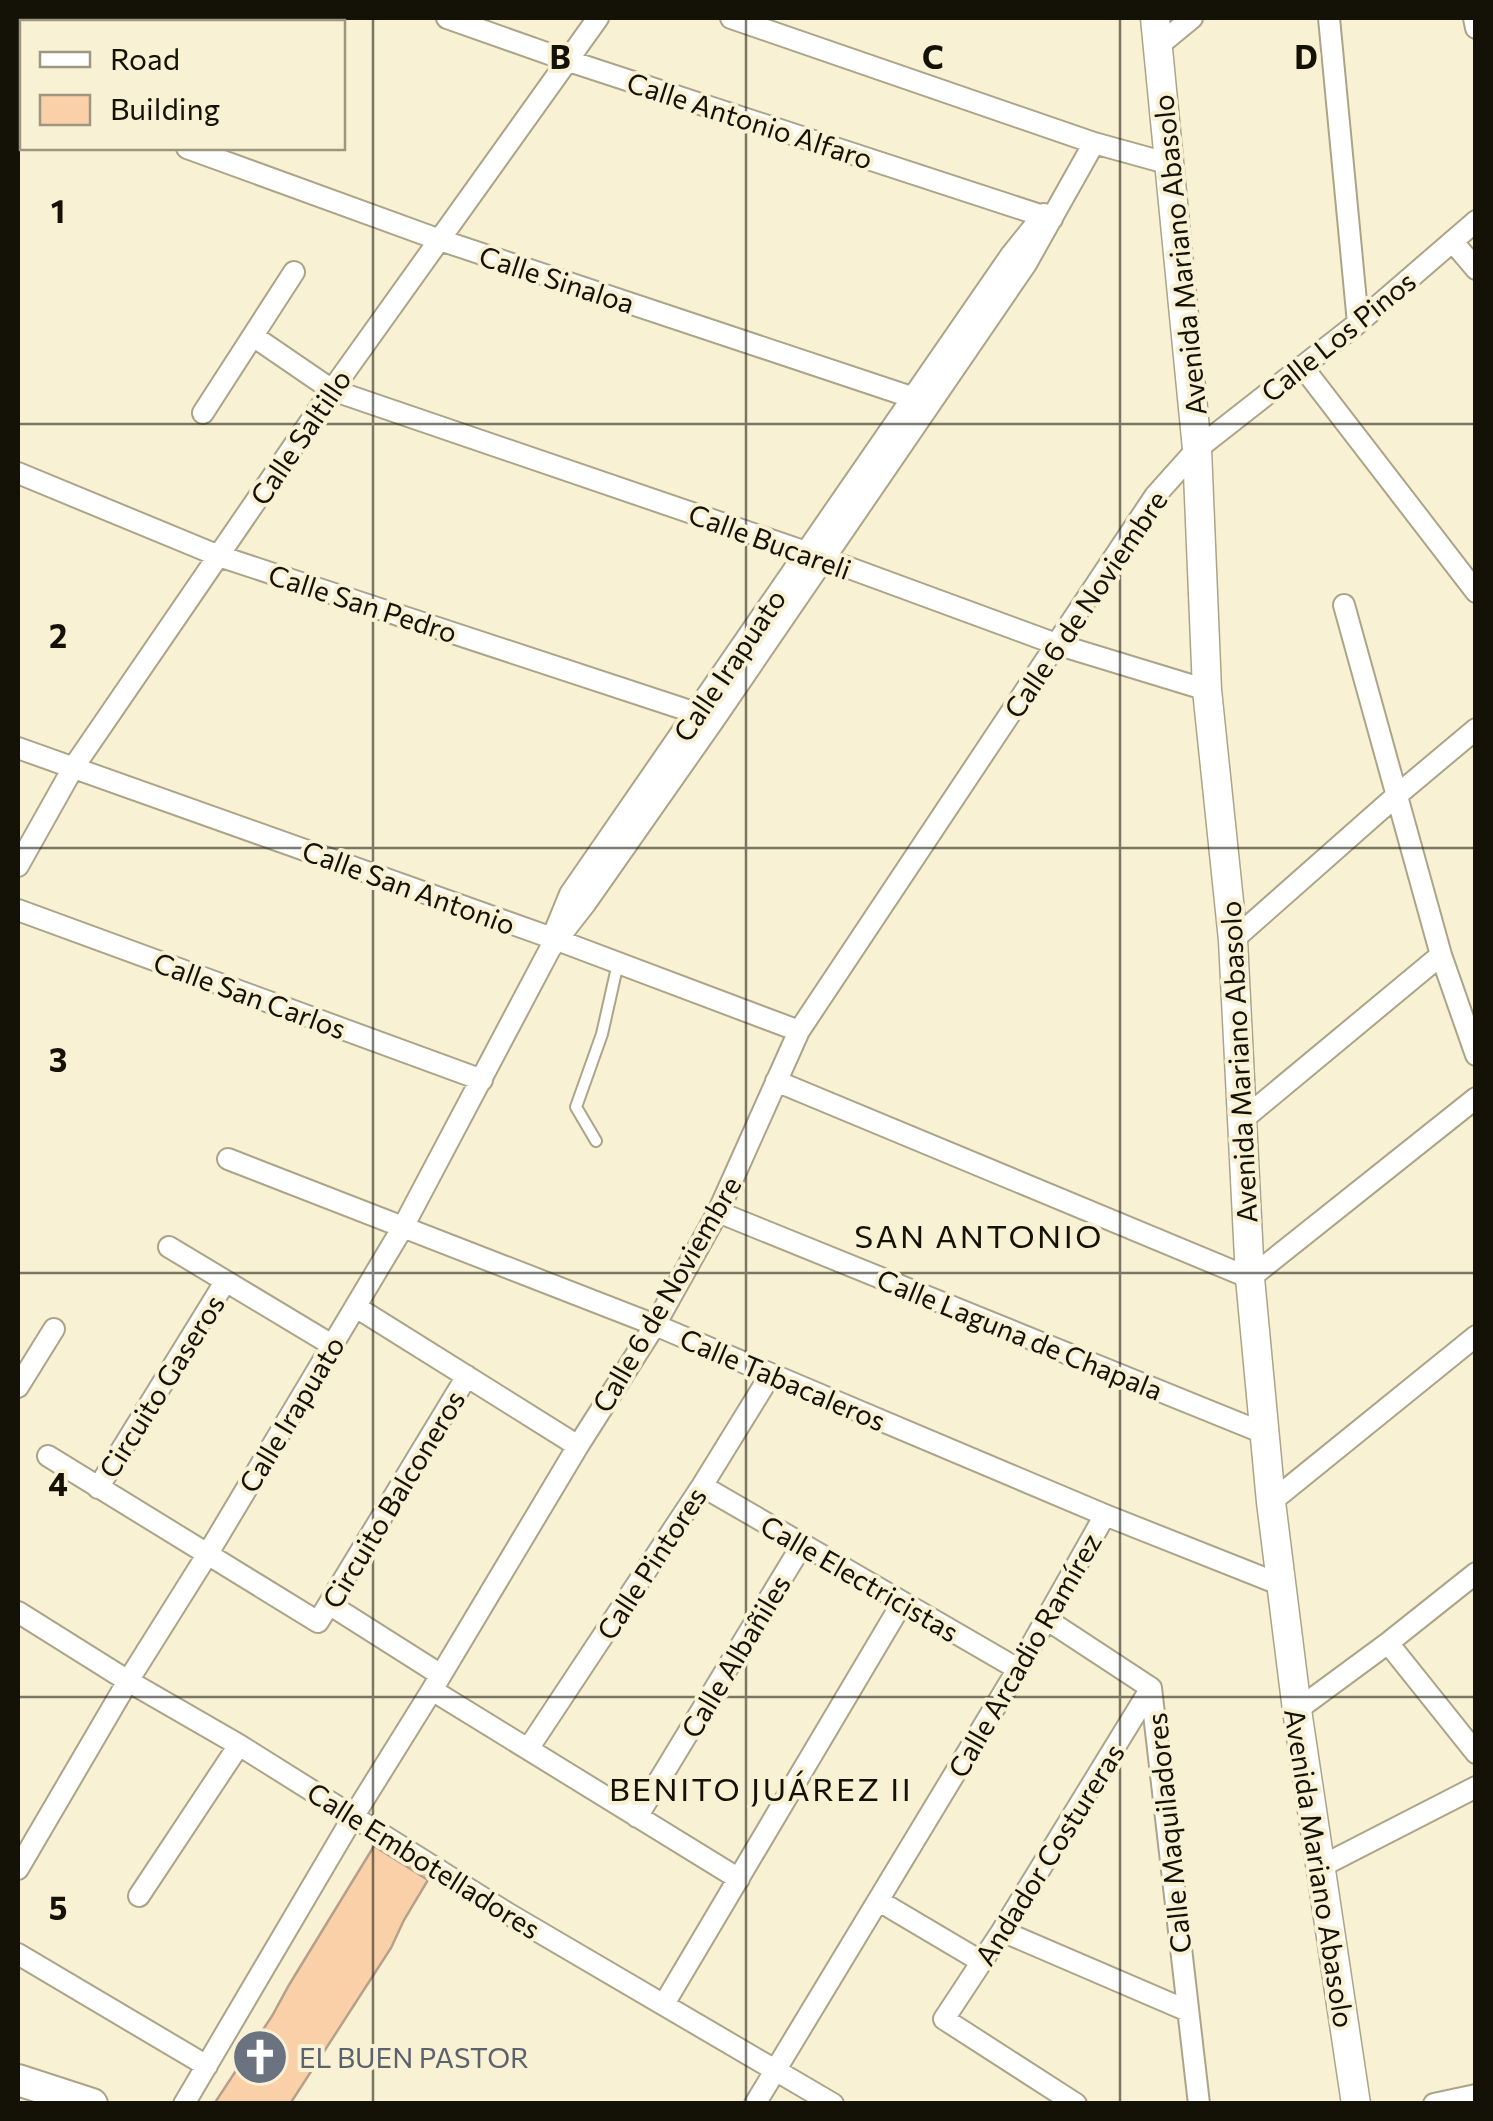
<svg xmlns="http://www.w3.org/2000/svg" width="1493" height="2121" font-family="Commissioner,sans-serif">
<rect width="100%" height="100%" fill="#f9f1d3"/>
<!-- building -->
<path fill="#fad0a9" stroke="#b6a08b" stroke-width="2.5" d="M 374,1846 L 428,1880 L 404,1920 L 391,1948 L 290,2104 L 214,2104 L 272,2016 L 289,1985 Z"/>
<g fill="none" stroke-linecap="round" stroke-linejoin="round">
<!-- lane casing -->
<g stroke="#aca489" stroke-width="14">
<path id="lane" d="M 596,1141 L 576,1107 L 602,1034 L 618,963"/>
</g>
<!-- street casing -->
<g stroke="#aca489" stroke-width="24">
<path id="street" d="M 447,18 L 569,61 L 1052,219
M 731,18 L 1094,143 L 1170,164
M 1329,18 L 1358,323
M 1474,18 L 1476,28
M 1158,46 L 1192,18
M 18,85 L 22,87
M 187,148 L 440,240 L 923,401
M 1453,242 L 1476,269
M 253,336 L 332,390 L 806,552 L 1056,644 L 1207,690
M 1302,366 L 1476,592
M 203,413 L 294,272
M 18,473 L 219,556 L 708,717
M 1344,605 L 1441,955 L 1476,1055
M 18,748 L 552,938 L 799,1031
M 18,866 L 73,768 L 332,390 L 598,18
M 18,910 L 482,1080
M 554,933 L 570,894 L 1011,255 L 1044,214
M 1233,940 L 1396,796 L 1476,729
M 776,1081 L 1250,1278 L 1476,1098
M 1241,1121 L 1441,955
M 228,1159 L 655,1325 L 1105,1515 L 1279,1584
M 718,1212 L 1266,1434
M 169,1247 L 332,1345
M 356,1307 L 578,1446
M 18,1387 L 54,1329
M 48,1456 L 318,1622 L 467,1376
M 702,1486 L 1018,1669
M 98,1488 L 225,1282
M 1271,1502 L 1476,1336
M 329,1604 L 441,1675
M 18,1612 L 128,1681 L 239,1745 L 507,1913 L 833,2104
M 1046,1619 L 1151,1688 L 1199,2104
M 1388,1643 L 1476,1753
M 432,1690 L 739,1879
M 1297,1710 L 1388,1643 L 1476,1573
M 528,1749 L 702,1486 L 771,1374
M 637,1817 L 802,1545
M 1320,1867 L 1476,1787
M 18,1869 L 128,1681 L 207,1555 L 403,1227 L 550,949 L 585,904 L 714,720 L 1026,264 L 1094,143
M 139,1896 L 239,1745
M 879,1901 L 982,1962
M 1002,1931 L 1188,2011
M 18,1954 L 207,2066
M 664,2004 L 902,1603
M 184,2104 L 353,1817 L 432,1690 L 578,1446 L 655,1325 L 718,1212 L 799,1031 L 1155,496 L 1197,449 L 1358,323 L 1476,221
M 755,2104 L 1018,1669 L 1105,1515
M 1076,2104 L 944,2019 L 1002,1931 L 1151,1688
M 1434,2104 L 1476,2095"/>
</g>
<!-- secondary casing -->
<g stroke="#aca489" stroke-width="31">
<path id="secondary" d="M 1155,18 L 1197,449 L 1207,690 L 1233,940 L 1250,1278 L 1271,1502 L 1297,1710 L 1356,2104"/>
</g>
<!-- primary casing -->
<g stroke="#aca489" stroke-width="34">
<path id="primary" d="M 18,2080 L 92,2104"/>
</g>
<!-- lane -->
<use href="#lane" stroke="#fff" stroke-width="10"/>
<!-- street -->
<use href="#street" stroke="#fff" stroke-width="20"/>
<!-- secondary -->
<use href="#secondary" stroke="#fff" stroke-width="28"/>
<!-- primary -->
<use href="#primary" stroke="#fff" stroke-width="30"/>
</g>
<!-- grid -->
<path fill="none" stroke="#141107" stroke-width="2.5" stroke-opacity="0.55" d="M 373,18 L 373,2104M 746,18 L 746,2104M 1120,18 L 1120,2104M 18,424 L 1476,424M 18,848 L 1476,848M 18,1273 L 1476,1273M 18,1697 L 1476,1697"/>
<!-- icons -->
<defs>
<g id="church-disc" transform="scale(2.875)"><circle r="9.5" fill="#6b7280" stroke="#f9f1d3"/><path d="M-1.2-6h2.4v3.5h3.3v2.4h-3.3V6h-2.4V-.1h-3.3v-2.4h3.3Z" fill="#fff"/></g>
</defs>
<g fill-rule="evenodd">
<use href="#church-disc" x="260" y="2057"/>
</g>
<g text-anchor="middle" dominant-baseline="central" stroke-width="8" stroke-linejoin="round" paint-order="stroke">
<!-- street labels -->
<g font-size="28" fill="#141107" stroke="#f9f1d3">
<text transform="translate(750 120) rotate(18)">Calle Antonio Alfaro</text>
<text transform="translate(1179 255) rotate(-96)">Avenida Mariano Abasolo</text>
<text transform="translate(557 279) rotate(18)">Calle Sinaloa</text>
<text transform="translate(1338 336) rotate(-39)">Calle Los Pinos</text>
<text transform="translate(300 437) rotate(-56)">Calle Saltillo</text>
<text transform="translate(770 541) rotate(20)">Calle Bucareli</text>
<text transform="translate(363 603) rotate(18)">Calle San Pedro</text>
<text transform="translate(1085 604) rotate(-56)">Calle 6 de Noviembre</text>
<text transform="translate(729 665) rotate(-56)">Calle Irapuato</text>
<text transform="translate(409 887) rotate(20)">Calle San Antonio</text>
<text transform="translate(250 995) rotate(20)">Calle San Carlos</text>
<text transform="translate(1238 1062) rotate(-93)">Avenida Mariano Abasolo</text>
<text transform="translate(666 1294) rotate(-60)">Calle 6 de Noviembre</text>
<text transform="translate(1020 1334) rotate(22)">Calle Laguna de Chapala</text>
<text transform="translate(783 1379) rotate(23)">Calle Tabacaleros</text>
<text transform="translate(161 1386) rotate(-58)">Circuito Gaseros</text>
<text transform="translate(291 1414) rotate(-59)">Calle Irapuato</text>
<text transform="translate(393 1499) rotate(-59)">Circuito Balconeros</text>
<text transform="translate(651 1563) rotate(-57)">Calle Pintores</text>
<text transform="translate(860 1578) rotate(30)">Calle Electricistas</text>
<text transform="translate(1024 1655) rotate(-60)">Calle Arcadio Ramírez</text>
<text transform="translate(735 1656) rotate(-59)">Calle Albañiles</text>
<text transform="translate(1168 1833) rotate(-96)">Calle Maquiladores</text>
<text transform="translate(1049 1854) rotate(-58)">Andador Costureras</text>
<text transform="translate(424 1860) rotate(32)">Calle Embotelladores</text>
<text transform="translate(1320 1868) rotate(81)">Avenida Mariano Abasolo</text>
</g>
<!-- worship labels -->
<g font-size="28" fill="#5b616d" stroke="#f9f1d3" text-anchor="start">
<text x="299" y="2057">EL BUEN PASTOR</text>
</g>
<!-- quarter labels -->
<g font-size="32" letter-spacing="2.5" fill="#141107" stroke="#f9f1d3">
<text x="979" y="1235">SAN ANTONIO</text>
<text x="761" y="1788">BENITO JUÁREZ II</text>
</g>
</g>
<g font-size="32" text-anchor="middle" font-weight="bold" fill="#141107" stroke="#f9f1d3" stroke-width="8" stroke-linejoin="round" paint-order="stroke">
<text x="560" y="69">B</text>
<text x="933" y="69">C</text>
<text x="1306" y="69">D</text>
<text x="58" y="223">1</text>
<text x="58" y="648">2</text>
<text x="58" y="1072">3</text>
<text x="58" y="1496">4</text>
<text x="58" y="1920">5</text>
</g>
<!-- border -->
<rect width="1493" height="2121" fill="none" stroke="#141107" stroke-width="40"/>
<!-- legend -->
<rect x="20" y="20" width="325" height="130" fill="#f9f1d3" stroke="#9d9781" stroke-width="2.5"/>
<rect x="40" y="52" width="50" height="15" fill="#ffffff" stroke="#9d9781" stroke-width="2.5"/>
<text x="110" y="70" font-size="30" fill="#141107">Road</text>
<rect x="40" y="95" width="50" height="30" fill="#fad0a9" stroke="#9d9781" stroke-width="2.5"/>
<text x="110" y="120" font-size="30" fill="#141107">Building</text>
</svg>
